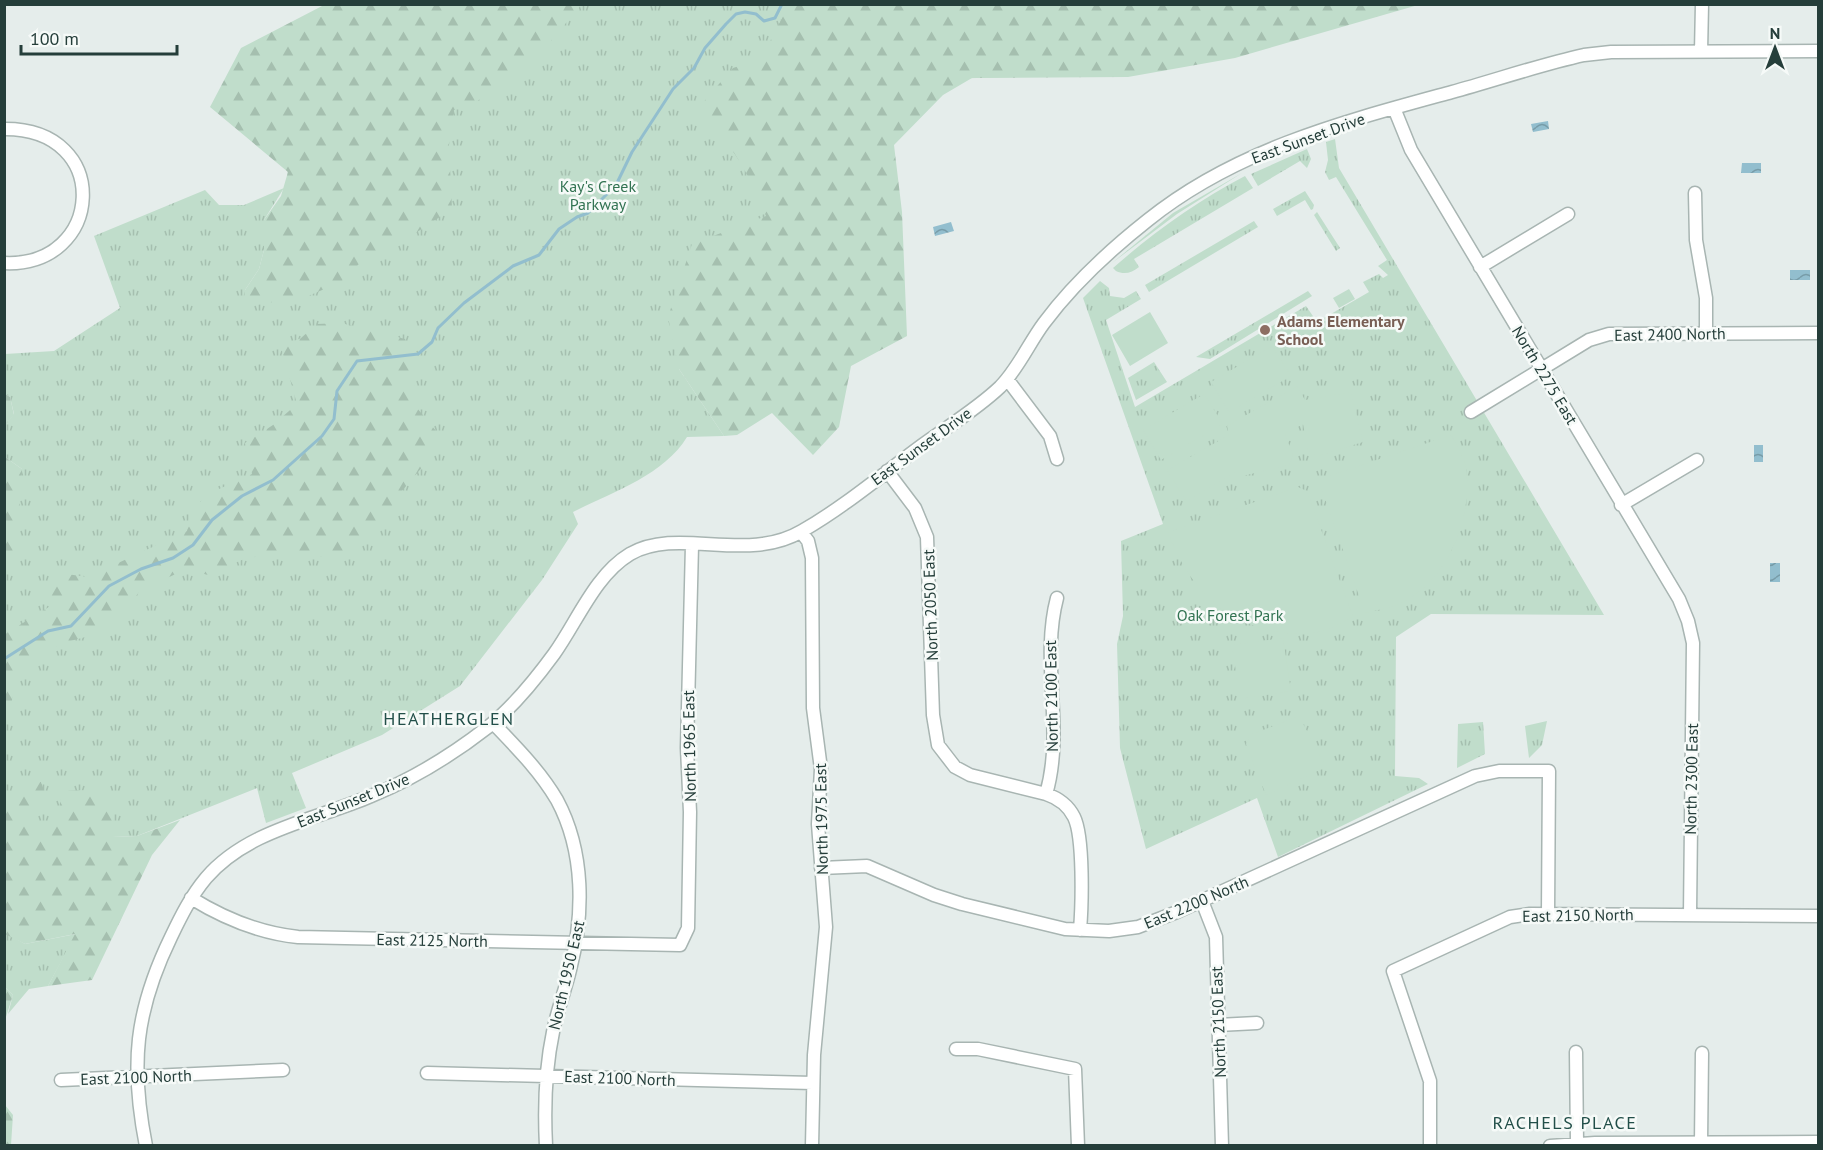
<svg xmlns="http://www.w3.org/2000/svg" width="1823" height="1150" font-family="'PT Sans',sans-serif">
<defs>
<pattern id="grass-tufts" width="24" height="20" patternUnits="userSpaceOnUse" patternTransform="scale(1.5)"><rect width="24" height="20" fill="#c0ddcb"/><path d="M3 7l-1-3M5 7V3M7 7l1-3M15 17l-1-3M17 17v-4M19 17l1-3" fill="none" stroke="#a5bfaf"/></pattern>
<pattern id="forest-firs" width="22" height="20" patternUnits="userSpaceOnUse" patternTransform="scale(1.5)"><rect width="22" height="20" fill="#c0ddcb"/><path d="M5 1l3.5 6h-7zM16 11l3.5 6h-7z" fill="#a5bfaf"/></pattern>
<pattern id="water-waves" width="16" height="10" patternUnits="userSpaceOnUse" patternTransform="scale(1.5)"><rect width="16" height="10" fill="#92bece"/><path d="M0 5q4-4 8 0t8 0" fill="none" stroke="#779ca8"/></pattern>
</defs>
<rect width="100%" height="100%" fill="#e5edeb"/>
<!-- grass -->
<path fill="url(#grass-tufts)" d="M 423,5 L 1375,5 L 1021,77 L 854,81 L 679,369 L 724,436 L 687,437 C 664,475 611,493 573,512 L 578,524 L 542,580 L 460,686 L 382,735 L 292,773 L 306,808 L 266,823 L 257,788 L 137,836 L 113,837 L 113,818 L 5,910 L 4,486 L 22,469 L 5,457 L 5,425 L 14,414 L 10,397 L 5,394 L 5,354 L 54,351 L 120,308 L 94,236 L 205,190 L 219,205 L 244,205 L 284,188 L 264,220 L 264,250 L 259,269 L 245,290 L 276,300 L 292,298 L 286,128 Z
M 1335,139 L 1339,168 L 1604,615 L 1431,614 L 1396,637 L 1395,776 L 1419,778 L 1428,784 L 1278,857 L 1257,798 L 1146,849 L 1120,748 L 1117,644 L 1123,616 L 1121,541 L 1163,524 L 1083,298 L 1100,281 L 1109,288 L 1110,296 L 1124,298 L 1136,291 L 1141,299 L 1106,320 L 1135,407 L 1306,306 L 1317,322 L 1369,292 L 1363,282 L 1379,274 L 1383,278 L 1388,275 L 1378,266 L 1387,260 L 1336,177 L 1329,180 L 1325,172 L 1328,160 L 1326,142 Z
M 1307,149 L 1311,159 L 1307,168 L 1300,161 L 1258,186 L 1251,174 Z
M 1242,173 L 1177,214 L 1112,263 L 1173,213 Z
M 1245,176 L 1253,188 L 1134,259 L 1139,267 C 1132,273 1124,275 1116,271 L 1113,268 C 1154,232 1197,201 1245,176 Z
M 1305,191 L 1314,205 L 1313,209 L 1311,210 L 1305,200 L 1277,216 L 1273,209 Z
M 1317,212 L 1340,248 L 1336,251 L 1314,215 Z
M 1254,221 L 1258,227 L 1149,292 L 1145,285 Z
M 1308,291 L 1312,296 L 1210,359 L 1196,357 Z
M 1154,362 L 1167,382 L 1136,400 L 1128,378 Z
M 1547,721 L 1542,745 L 1529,758 L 1525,726 Z
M 1483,722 L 1485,754 L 1457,768 L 1458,724 Z
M 6,933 L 25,944 L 76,934 L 48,986 L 29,989 L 8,1014 L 13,995 L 5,987 Z"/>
<!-- forest -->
<path fill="url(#forest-firs)" d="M 789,4 L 1418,4 L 1418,5 L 1235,58 L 1128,77 L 972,78 L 943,95 L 894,145 L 902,212 L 907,336 L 851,366 L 839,427 L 813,455 L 772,413 L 737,435 L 724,436 L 679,369 L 668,317 L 692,244 L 766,216 C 750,179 735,141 699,120 L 705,100 L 733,68 L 761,59 Z
M 324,5 L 581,5 L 530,66 L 486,97 L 454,110 L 449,145 L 452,209 L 411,236 L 359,264 L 341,282 L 308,296 L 243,307 L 245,290 L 259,269 L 264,250 L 264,220 L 281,196 L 288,172 L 210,107 L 241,48 Z
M 341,323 L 405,339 L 417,369 L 412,402 L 436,431 L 424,465 L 401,492 L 375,534 L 346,559 L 276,553 L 244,559 L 208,575 L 186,569 L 140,591 L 120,616 L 89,636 L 63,643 L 19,668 L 10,710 L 5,710 L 5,634 L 49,607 L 49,579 L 59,573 L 88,577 L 187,531 L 190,512 L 208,494 L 252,474 L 245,443 L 273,425 L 297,404 L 281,347 L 301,338 L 317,324 Z
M 5,394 L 10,397 L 14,415 L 5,425 Z
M 5,457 L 22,469 L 17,549 L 5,554 Z
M 30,779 L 41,782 L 45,793 L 25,813 L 24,822 L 34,826 L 58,826 L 61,791 L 92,790 L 113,808 L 113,837 L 137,836 L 180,820 L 152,855 L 92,980 L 48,986 L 75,934 L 25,944 L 5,934 L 5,808 L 20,784 Z
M 5,987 L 13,995 L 5,1020 Z
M 5,1105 L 13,1115 L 11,1145 L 5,1145 Z"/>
<!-- pitch -->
<path fill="#c0ddcb" d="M 1349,289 L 1355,299 L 1339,308 L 1333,298 Z
M 1150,312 L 1168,343 L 1130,366 L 1112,335 Z
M 1272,346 L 1291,376 L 1229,412 L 1211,382 Z
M 1297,386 L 1305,400 L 1351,392 L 1363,442 L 1318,456 L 1308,450 L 1303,424 L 1285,434 L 1293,455 L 1289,465 L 1238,477 L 1236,471 L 1186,501 L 1167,470 L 1229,435 L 1227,426 Z
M 1204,394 L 1223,424 L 1161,460 L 1143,430 Z
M 1451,435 C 1459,448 1467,462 1467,478 C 1470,525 1444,586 1397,605 C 1387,609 1375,610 1365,613 L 1321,487 L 1326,477 Z
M 1298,487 L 1307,491 L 1353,617 C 1345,621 1337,626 1328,629 C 1311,636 1291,634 1273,631 C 1219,620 1186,582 1168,532 Z
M 1283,638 L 1291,691 L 1240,699 L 1232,645 Z
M 1299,716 L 1326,767 L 1266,795 L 1246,744 L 1250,735 Z"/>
<!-- water -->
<path fill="url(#water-waves)" d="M 1548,121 L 1549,129 L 1533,132 L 1531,124 Z
M 1742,163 L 1761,163 L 1761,173 L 1741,173 Z
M 951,222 L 954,231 L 935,236 L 933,227 Z
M 1790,270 L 1810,270 L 1810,280 L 1790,280 Z
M 1754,445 L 1763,445 L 1763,462 L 1754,462 Z
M 1770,563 L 1780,563 L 1780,582 L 1770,582 Z"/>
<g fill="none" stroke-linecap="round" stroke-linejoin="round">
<!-- stream -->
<path stroke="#92bece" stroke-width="3" d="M 4,659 L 48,631 L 71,626 L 109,586 L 141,569 L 173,558 L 193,545 L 212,520 L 242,496 L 273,480 L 322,436 L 334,419 L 337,391 L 357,361 L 418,354 L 432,342 L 438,328 L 464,303 L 513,266 L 539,255 L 559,229 L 577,217 L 588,213 L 616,185 L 632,152 L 673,89 L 694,68 L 705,48 L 726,24 L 736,14 L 745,12 L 756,14 L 764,21 L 775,18 L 782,4"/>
<!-- street casing -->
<g stroke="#a8b5b2" stroke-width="15">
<path id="street" d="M 1701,52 L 1702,4
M 1394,108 L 1411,150 L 1679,599 L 1688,621 L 1693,643 L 1690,915
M 4,129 C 114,128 104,268 4,263
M 1695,193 L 1696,240 L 1706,298 L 1706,333
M 1480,267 L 1568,214
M 1007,379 L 1050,436 L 1057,459
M 1471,412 L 1589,340 L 1609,334 L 1818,333
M 887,471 L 915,508 L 927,537 L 933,715 L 938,745 L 955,767 L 970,775 L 1046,794 C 1058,798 1068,805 1074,817 C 1084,837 1082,906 1080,930
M 1621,505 L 1697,460
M 801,532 L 808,541 L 812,558 L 813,708 L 821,769 L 818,824 L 826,927 L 814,1055 L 812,1146
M 493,723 C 516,747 540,771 557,800 C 585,852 584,915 570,970 C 565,991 557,1011 553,1032 C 545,1070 544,1107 546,1146
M 1046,794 C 1065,730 1040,662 1057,598
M 821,868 L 867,866 L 934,895 L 962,904 L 1065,929 L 1109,931 L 1138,927 L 1177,912 L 1475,776 L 1499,771 L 1549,771 L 1548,913
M 191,898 C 225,919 259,933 298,937 L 680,945 L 688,928 L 690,812 L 687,748 L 692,545
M 1202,901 L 1216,937 L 1222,1146
M 1218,1025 L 1257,1023
M 956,1049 L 978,1049 L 1075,1069 L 1078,1146
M 1576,1052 L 1577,1143
M 427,1073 L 813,1083
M 61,1080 L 283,1070
M 1701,1143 L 1702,1053
M 146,1146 C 130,1065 135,1011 171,937 C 181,916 191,896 206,878 C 247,830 315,820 371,796 C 413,779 452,755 488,727 C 513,707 535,680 554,654 C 577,622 595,575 630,554 C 679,526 746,564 802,531 C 844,507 883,474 921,446 C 947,427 977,409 1000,387 C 1018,369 1029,343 1044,323 C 1073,284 1110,250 1148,220 C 1236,149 1346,121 1452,92 C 1496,80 1539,65 1584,55 L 1611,52 L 1818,51
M 1430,1146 L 1430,1081 L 1393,971 L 1510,917 L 1530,914 L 1818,916
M 1550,1146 L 1595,1143 L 1818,1142"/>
</g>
<!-- street -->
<use href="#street" stroke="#fff" stroke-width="12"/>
</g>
<!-- markers -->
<circle fill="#8d6e63" stroke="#f6faf8" stroke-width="2" cx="1265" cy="330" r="6"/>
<g text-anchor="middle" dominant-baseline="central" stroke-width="5" stroke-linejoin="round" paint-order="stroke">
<!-- street labels -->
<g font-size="16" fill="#253e3a" stroke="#f6faf8">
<text transform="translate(1308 138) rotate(-20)">East Sunset Drive</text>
<text transform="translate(1670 334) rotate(-1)">East 2400 North</text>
<text transform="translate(1545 375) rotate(59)">North 2275 East</text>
<text transform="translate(921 446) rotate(-36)">East Sunset Drive</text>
<text transform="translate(930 605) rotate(-92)">North 2050 East</text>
<text transform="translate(1051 696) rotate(-91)">North 2100 East</text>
<text transform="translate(689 746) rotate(-91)">North 1965 East</text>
<text transform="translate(1691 779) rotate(-89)">North 2300 East</text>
<text transform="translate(353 800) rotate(-22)">East Sunset Drive</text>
<text transform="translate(821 819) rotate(-91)">North 1975 East</text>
<text transform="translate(1196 902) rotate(-23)">East 2200 North</text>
<text transform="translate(1578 915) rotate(-1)">East 2150 North</text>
<text transform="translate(432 940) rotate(1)">East 2125 North</text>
<text transform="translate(566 975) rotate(-77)">North 1950 East</text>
<text transform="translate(1218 1022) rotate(-92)">North 2150 East</text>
<text transform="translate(136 1077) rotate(-2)">East 2100 North</text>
<text transform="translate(620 1078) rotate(2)">East 2100 North</text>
</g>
<!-- park labels -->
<g font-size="16" fill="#327352" stroke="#f6faf8">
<text x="598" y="186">Kay's Creek<tspan x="598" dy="18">Parkway</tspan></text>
<text x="1230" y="615">Oak Forest Park</text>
</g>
<!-- education labels -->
<g font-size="16" font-weight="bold" fill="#785e54" stroke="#f6faf8" text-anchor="start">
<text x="1277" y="321">Adams Elementary<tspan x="1277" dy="18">School</tspan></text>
</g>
<!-- neighbourhood labels -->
<g font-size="18" letter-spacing="1.5" fill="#224f49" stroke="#f6faf8">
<text x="449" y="718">HEATHERGLEN</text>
<text x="1565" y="1122">RACHELS PLACE</text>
</g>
</g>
<!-- border -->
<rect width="1823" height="1150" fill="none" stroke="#253e3a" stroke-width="12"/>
<!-- north arrow -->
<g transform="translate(1775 48)" stroke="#f6faf8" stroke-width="4.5" paint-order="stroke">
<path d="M0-4.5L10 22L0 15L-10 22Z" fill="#253e3a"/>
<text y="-9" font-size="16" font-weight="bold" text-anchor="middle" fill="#253e3a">N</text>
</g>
<!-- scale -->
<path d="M21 45v9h156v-9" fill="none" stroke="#253e3a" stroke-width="3"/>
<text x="30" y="45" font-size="18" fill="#253e3a" stroke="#f6faf8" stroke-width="4.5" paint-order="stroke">100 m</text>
</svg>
